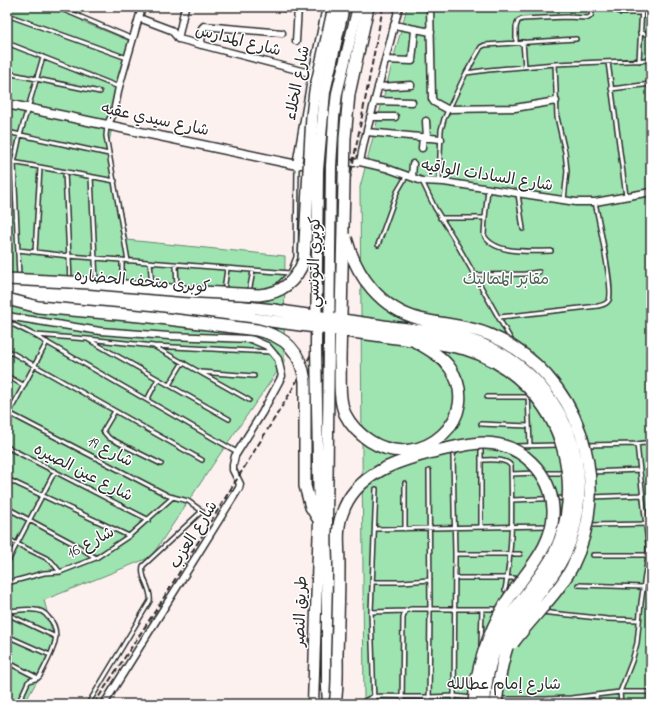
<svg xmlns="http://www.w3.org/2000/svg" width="658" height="711" font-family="'Indie Flower','Playpen Sans Arabic',sans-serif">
<rect width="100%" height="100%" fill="#fdf1f0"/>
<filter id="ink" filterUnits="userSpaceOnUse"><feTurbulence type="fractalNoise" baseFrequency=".025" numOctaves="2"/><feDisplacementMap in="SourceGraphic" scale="8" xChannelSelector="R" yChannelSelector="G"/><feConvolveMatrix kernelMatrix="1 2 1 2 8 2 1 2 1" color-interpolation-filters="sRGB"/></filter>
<g filter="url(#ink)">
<!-- green -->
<path fill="#9ee4b0" stroke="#64886e" d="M 7,7 L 79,7 L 83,22 L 130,41 L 109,142 L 127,240 L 285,256 L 284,362 L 220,454 L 151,557 L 44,600 L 56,647 L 24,704 L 7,704 Z
M 407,7 L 651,7 L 651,704 L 364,704 L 360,187 Z"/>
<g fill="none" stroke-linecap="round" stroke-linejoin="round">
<!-- service casing -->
<g stroke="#2b2b2b" stroke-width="6">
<path id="service" d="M 57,7 L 133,39
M 618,7 L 618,11 L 621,13 L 641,13
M 7,15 L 127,58
M 640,33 L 651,35
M 516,42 L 516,27 L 518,21 L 522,19 L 566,17 L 588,18 L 591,16 L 593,7
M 523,42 L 525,67
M 7,43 L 119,87
M 639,61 L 642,7
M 608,62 L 626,196
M 555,64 L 557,117 L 565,152 L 567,171 L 564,200
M 7,73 L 100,92
M 466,73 L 481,47 L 485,45 L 576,39
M 611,89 L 651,84
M 107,126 L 106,136 L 128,261
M 7,132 L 109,154
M 7,161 L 115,181
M 65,172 L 70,280
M 91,177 L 96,281
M 422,181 L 435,208 L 453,237 L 514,345
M 439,181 L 441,130 L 444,119 L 466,73 L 488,70 L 555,64 L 651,60
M 518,194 L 523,229
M 440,218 L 485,218 L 488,189
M 485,218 L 484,235 C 494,255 532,251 551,251
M 378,245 L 397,192 L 407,175
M 18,250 L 69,256 L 290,273
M 35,252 L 40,168
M 150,263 L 152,285
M 176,265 L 177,287
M 475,275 L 525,274 L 539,272
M 19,276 L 14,163 L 20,135 L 43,57
M 122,283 L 122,261
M 279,284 L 290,273 L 296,257 L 297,166
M 224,290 L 227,269
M 249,292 L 253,271
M 500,317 L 598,306 C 602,305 606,305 609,300 C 614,289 598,218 595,202
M 12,324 L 34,335 L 237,452
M 36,335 L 88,339 L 154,346 L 271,352
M 89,340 L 229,419
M 155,347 L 249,400
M 7,350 L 202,460
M 200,372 L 254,376
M 7,376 L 23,385
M 169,385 L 183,362
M 528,394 L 530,446
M 487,397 L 529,397
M 147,400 L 158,379
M 115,411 L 103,431 L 109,438 L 161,464
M 7,412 L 169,496 L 188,501 L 202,511 L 143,566 C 140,579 152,588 150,601 L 88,704
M 7,417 L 47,342
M 481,424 L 529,426
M 637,444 L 651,442
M 587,445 L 637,444 L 648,544 L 648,555 L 641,603 L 637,643 L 632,661 L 620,692 L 621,704
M 515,446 L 559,445
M 7,447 L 149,520
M 481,447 L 481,527
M 481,460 C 490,460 506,458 511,466 C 512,508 513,548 505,590
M 429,471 L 430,609 L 429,704
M 591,472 L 640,470
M 543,473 L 565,473
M 511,474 L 537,473
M 7,479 L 129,536
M 405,483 L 405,529
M 592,497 L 643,495
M 512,500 L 566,498
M 7,508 L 76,545 L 96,558
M 589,525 L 651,524
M 375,529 L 549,526
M 7,539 L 46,558 L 51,561 L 60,572
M 455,554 L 520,554
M 593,555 L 648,555
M 7,563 L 55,471
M 455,578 L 514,578
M 373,582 L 402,582 L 430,580
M 7,583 L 44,573 L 60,572 L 96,558 L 129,536 L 173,497
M 578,585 L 643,587
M 7,611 C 16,611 26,608 35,610 C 40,610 45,613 48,617 C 66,633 48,659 40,676 C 37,680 31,679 28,682 L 18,704
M 371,612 L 405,611
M 541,612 L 608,619 L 639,620
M 7,614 L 56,637
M 7,636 L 50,655
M 481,646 L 482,609
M 7,662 L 38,678
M 650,692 L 650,704
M 596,695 L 597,704
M 571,698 L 571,704
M 498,699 L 545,699 L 571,698 L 620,692 L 651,692
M 359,704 L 374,696 L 429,697 L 454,696 L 473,698
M 374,704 L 371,612 L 376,489
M 402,704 L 403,618 L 405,611 L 411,609 L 500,609
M 454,704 L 455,554 L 453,455 L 456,451"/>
</g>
<!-- minor casing -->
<g stroke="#2b2b2b" stroke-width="9">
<path id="minor" d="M 276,7 L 298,9
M 430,7 L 432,99 L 434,102 L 447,109 L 515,108 L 556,101
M 139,18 L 171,30 L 179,39 L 313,74
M 394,25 L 431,32
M 178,39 L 185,7
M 296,41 L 298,7
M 201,45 L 202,28 L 204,26 L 282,33
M 385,60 L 412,61 L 415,30
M 378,87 L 411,85
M 375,101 L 412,102
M 370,117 L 395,117
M 426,121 L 427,138
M 108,124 L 114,112 L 119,87 L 142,7
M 367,132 L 441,139
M 422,148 L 423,137
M 360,162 L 364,142 L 399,7
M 297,165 L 339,165 L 360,162 L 386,168 L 422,181 L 444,182 L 576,202 L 595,202 L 651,192
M 412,177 L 413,164
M 7,316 L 100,331 L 169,336 L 251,339 L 267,346 L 278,359 L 282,376 L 262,413 L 235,456 L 233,465 L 233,470 L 240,484 L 239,488 L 104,704"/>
</g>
<!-- tertiary casing -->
<g stroke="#2b2b2b" stroke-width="11">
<path id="tertiary" d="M 7,104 L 297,165 L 313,74 L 327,7"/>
</g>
<!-- trunk casing -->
<g stroke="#2b2b2b" stroke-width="13">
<path id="trunk" d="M 327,520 L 327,687 L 328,704
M 313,704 L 319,520"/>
</g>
<!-- motorway casing -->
<g stroke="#2b2b2b" stroke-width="14">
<path id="motorway" d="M 7,287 L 152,297 L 274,310
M 10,297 L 151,307 L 271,321"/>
</g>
<!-- service -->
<use href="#service" stroke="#fff" stroke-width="3"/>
<!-- minor -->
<use href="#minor" stroke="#fff" stroke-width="6"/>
<!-- tertiary -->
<use href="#tertiary" stroke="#fff" stroke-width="8"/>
<!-- trunk -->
<use href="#trunk" stroke="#fff" stroke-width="10"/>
<!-- motorway -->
<use href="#motorway" stroke="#fff" stroke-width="11"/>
<!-- rail -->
<path stroke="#2b2b2b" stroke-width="2" stroke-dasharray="6 3" stroke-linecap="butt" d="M 94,704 L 158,607 L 292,390 L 344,292 L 348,189 L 383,7"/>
<!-- trunk-bridge casing -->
<g stroke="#2b2b2b" stroke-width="13" stroke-linecap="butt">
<path id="trunk-bridge" d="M 319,520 L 316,346 L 318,170 L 325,92 L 344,7
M 327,520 L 331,166 L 334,118 L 337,93 L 358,7"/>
</g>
<!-- motorway-bridge casing -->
<g stroke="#2b2b2b" stroke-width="14" stroke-linecap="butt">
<path id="motorway-bridge" d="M 368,7 L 349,94 L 345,138 L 340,360 C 341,377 338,398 345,414 C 351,426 359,434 370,441 C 422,474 484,416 450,368 C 441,355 426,348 413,340
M 346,238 C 356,276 381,309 420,319 C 444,325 467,325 490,335 C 579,373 615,481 572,567 C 557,595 532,617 513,643
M 7,279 L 90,283 L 182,291 L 259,295 C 282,293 296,282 304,260 L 312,116 L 315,91 L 334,7
M 7,299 L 38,307 L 151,317 L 257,330 C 286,336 301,352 305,381 L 305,486 L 311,507 L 319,520
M 274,310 C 313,316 352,321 390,327 C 415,330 441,332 466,339 C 514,352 551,388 569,434 C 582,468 582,508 570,542 C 558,576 531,600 514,630 C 504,648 498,683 496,704
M 271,321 C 308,326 345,331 382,336 C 409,340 438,342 465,349 C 512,363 550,401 563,449 C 572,483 570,519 555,552 C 545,572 530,587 518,605 C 499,631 484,672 485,704
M 335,704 C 338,687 337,670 337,653 C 338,624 339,594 339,565 C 339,548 336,529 342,514 C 355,473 400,460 437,451 C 452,448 468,443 484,443 C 520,443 551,472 553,509 C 555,546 525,572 507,601 C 488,633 476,667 474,704"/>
</g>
<!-- trunk-bridge -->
<use href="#trunk-bridge" stroke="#fff" stroke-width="10"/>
<!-- motorway-bridge -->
<use href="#motorway-bridge" stroke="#fff" stroke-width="11"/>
</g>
</g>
<g text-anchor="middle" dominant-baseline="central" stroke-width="3" stroke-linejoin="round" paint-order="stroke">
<!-- street labels -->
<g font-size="16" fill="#2b2b2b" stroke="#fff">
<text transform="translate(238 41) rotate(14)">شارع المدارس</text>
<text transform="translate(298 83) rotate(-79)">شارع الخلاء</text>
<text transform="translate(155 120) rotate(12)">شارع سيدي عقبه</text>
<text transform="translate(487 176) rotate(9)">شارع السادات الواقيه</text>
<text transform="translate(315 262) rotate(-89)">كوبري التونسي</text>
<text transform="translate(142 282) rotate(5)">كوبرى متحف الحضاره</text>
<text transform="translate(110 452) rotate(27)">شارع 19</text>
<text transform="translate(83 473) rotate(27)">شارع عين الصيره</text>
<text transform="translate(194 535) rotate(-58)">شارع العزب</text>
<text transform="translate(91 543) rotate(-28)">شارع 16</text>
<text transform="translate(301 611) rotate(-88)">طريق النصر</text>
<text x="504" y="685">شارع إمام عطالله</text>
</g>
<!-- park labels -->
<g font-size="16" fill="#4e6253" stroke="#fff">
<text x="506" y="280">مقابر المماليك</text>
</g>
</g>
<!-- margin -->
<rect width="658" height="711" fill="none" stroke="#fff" stroke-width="24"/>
<rect x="12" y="12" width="634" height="687" fill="none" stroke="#2b2b2b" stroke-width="1.5" filter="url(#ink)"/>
</svg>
